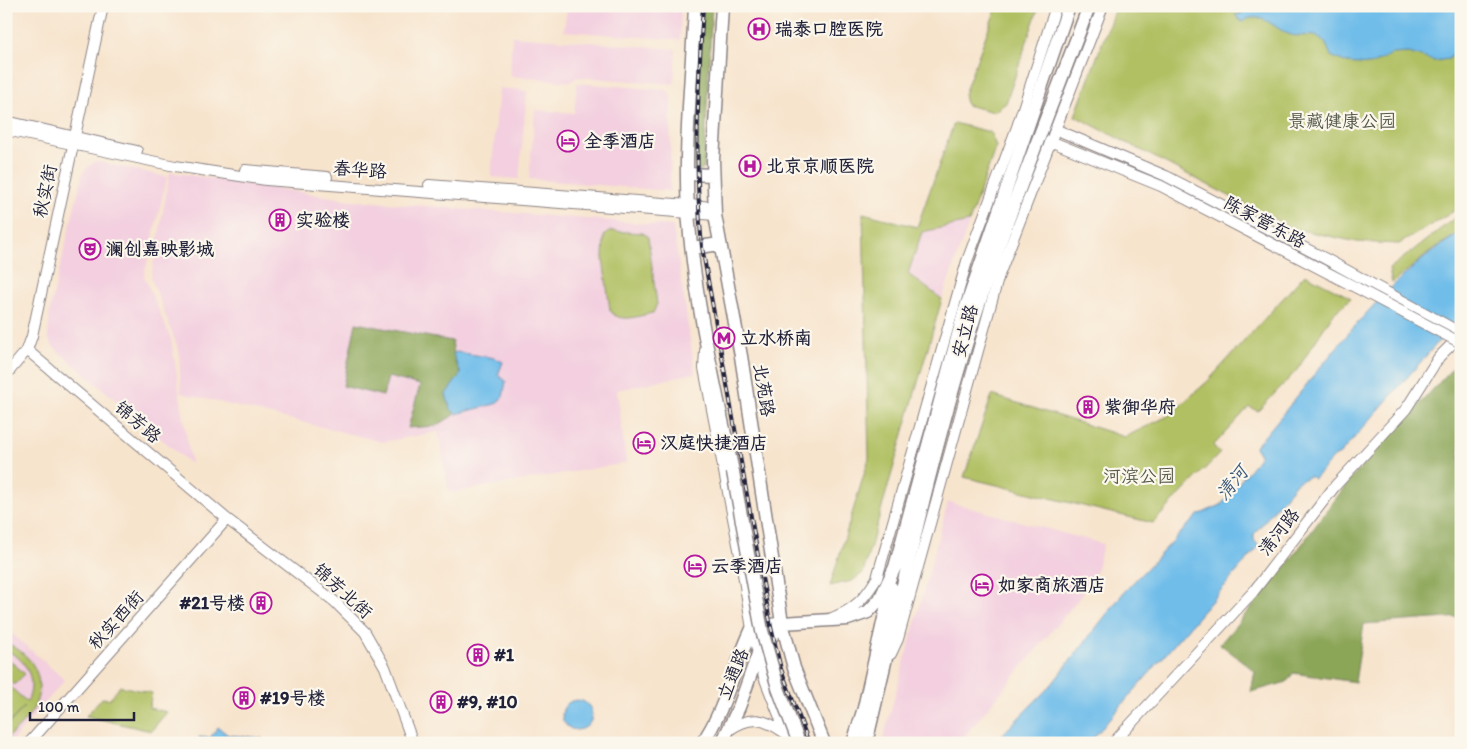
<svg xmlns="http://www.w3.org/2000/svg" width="1467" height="749" font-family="Itim,'LXGW WenKai TC',sans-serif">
<rect width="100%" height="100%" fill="#fbf7ec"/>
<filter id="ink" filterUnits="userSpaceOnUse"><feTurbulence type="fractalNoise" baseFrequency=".02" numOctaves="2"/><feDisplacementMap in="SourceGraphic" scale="10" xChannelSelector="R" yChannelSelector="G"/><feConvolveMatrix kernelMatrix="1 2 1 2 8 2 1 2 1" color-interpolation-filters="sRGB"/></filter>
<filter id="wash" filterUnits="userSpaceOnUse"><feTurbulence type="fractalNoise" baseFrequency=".0096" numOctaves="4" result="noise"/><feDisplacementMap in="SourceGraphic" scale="20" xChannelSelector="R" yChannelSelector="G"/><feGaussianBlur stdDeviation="1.12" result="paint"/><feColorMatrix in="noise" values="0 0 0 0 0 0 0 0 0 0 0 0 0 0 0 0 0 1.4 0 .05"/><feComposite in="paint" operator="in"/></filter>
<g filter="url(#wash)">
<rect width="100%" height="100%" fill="#f7e4cd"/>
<!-- built -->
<path fill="#f3cfdf" d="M 567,6 L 681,6 L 680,40 L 564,31 Z
M 512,36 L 676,49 L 674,84 L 577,77 L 571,82 L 510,76 Z
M 577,83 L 667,90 L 671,97 L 670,191 L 529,179 L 535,110 L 574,113 Z
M 499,88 L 527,91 L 519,179 L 491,177 Z
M 95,161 L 167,177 L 144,276 L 171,339 L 191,464 L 52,346 L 48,337 L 50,309 L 83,172 Z
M 170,172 L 351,200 L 673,226 L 695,373 L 617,390 L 626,463 L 449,493 L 438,432 L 383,442 L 181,393 L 179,351 L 151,278 Z
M 969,222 L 942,299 L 908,274 L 922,232 Z
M 948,502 L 1103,544 L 1094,580 L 959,743 L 882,743 Z
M 6,631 L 10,632 L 65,680 L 10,743 L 6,743 Z"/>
<!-- green -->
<path fill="#b0c062" stroke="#69714e" d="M 997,6 L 1039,6 L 1006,103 L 994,112 L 966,105 L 964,94 Z
M 1116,6 L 1461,6 L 1461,207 L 1399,244 L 1357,242 L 1291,228 L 1075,116 Z
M 954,123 L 990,132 L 996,146 L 969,222 L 922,232 L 908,274 L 942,299 L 863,573 L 852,581 L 830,586 L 869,458 L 863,213 L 917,227 Z
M 1461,213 L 1461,232 L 1435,248 L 1392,283 L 1389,269 Z
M 610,231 L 643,233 L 648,237 L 657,304 L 653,313 C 640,315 619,325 610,310 L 603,258 L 604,236 Z
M 1305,274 L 1351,298 L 1333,314 L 1297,370 L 1258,411 L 1249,407 L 1213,446 L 1220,453 L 1153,523 L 964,477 L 992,395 L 1125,437 L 1168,416 L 1208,381 Z
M 6,643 C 30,653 46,675 36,703 C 31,717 16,729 6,740 L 6,727 L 24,707 L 6,726 L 6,683 L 27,702 C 37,682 27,658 6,651 Z
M 6,657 L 25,674 L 14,685 L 6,678 Z
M 120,686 L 152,693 L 149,708 L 167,712 L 151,731 L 86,716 L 102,698 L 110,699 Z"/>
<!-- forest -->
<path fill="#8ca658" stroke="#57644a" d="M 700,6 L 712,6 L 704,169 L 699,171 L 694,168 Z
M 356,323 L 452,341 L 455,361 L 461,374 L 446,394 L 450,408 L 456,414 L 436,426 L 408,428 L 420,385 L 388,377 L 383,396 L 343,386 Z
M 1459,361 L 1461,617 L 1364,624 L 1355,682 L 1293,673 L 1287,682 L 1251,692 L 1255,671 L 1220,644 L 1282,571 L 1349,481 Z"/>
<!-- water -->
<path fill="#70bdea" stroke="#497092" d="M 1244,6 L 1461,6 L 1460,43 L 1449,59 L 1434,61 L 1409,53 L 1392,54 L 1370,65 L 1347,63 L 1331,56 C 1328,49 1326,40 1318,37 C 1310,34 1299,37 1291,35 C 1274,29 1261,9 1242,22 L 1235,15 L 1241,14 Z
M 1461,232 L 1461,316 L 1340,454 L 1334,457 L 1314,479 L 1310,476 L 1297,482 L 1254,534 L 1254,540 L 1259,546 L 1089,743 L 994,743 L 1052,684 L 1124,592 L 1198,515 L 1221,505 L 1258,459 L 1260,455 L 1255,447 C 1319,374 1376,284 1461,232 Z
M 456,352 L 495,358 L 503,362 L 498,375 L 506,381 L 503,397 L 495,404 L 456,414 L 450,408 L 446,394 L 461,374 L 453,354 Z
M562 715a15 15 0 1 1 30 0a15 15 0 1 1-30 0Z
M 218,727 L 228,735 L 262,738 L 261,743 L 200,743 L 199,737 L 210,738 Z"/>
</g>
<g filter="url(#ink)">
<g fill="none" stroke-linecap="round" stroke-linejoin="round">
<!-- minor casing -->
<g stroke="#8c8384" stroke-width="12">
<path id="minor" d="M 6,121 L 137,151
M 1055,129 L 1166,176 L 1326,259 L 1461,333
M 6,130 L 175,166 L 266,180 L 715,215
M 1050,141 L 1161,186 L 1357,288
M 245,170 L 327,177
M 429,185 L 714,207
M 27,350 L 227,519 L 334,601 L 365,632 L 385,667 L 413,743
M 705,351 L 704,368 L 739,549 L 752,629 L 764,677 L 790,743
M 6,375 L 27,350 L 32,336 L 103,6
M 832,618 C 855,609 865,598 877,578 L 967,261 L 1017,127 L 1056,6
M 891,654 L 898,639 L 999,275 L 1103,6
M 729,730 C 750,715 764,718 785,733
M 29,743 L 227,519
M 1113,743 L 1253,592 L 1335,486 L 1406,409 L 1439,357 L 1461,335"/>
</g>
<!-- major casing -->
<g stroke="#8c8384" stroke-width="15">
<path id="major" d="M 695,6 C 692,74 684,143 688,211 C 694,299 715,386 733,472
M 722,6 L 713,160 L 715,215 L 741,356 L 782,623 L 794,668 L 824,743
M 688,174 L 713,175
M 692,248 L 720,244
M 702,743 C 726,709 734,666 752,629 L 782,623 L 848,619 L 868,612 L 880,599 L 895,567 L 964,313 L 1069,6
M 722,743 L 739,707 L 758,654 L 782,623
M 853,743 L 864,708 L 891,587
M 866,743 C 900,601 930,457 974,319 C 1008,213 1050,110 1089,6"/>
</g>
<!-- minor -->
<use href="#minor" stroke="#fff" stroke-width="10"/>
<!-- major -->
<use href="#major" stroke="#fff" stroke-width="12"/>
<!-- rail casing -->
<g stroke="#22223b" stroke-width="4">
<path id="rail" d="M 703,6 C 698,87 694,166 702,247 L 771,627 L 781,669 L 809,743"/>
</g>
<!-- rail -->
<use href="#rail" stroke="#fbf7ec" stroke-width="2" stroke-dasharray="5.5" stroke-linecap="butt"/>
<!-- minor-bridge casing -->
<g stroke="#8c8384" stroke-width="12" stroke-linecap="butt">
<path id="minor-bridge" d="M 1357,288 L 1461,343"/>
</g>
<!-- major-bridge casing -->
<g stroke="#8c8384" stroke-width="15" stroke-linecap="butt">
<path id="major-bridge" d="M 733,472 L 762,631 L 778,688 L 799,743"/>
</g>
<!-- minor-bridge -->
<use href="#minor-bridge" stroke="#fff" stroke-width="10"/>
<!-- major-bridge -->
<use href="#major-bridge" stroke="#fff" stroke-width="12"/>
</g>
</g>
<!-- icons -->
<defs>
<g id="hospital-ring" transform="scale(1.125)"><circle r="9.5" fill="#fbf7ec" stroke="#b5179e" stroke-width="1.5"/><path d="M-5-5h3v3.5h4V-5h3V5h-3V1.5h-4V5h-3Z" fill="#b5179e"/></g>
<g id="hotel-ring" transform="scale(1.125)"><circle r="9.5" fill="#fbf7ec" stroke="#b5179e" stroke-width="1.5"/><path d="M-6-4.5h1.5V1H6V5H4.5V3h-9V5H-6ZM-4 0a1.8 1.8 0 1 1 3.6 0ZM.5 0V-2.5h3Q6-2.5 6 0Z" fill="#b5179e"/></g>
<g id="building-ring" transform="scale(1.125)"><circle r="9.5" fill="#fbf7ec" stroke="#b5179e" stroke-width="1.5"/><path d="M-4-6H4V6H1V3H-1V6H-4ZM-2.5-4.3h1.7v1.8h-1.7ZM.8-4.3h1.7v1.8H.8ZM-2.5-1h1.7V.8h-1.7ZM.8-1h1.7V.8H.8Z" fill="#b5179e"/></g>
<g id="theatre-ring" transform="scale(1.125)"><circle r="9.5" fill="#fbf7ec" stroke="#b5179e" stroke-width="1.5"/><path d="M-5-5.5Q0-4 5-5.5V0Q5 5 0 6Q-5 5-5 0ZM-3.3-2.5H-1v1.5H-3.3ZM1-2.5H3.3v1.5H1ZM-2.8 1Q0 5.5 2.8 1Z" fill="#b5179e"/></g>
<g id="metro-ring" transform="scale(1.125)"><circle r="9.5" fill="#fbf7ec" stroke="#b5179e" stroke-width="1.5"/><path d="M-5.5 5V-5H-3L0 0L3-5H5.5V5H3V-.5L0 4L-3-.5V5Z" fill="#b5179e"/></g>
</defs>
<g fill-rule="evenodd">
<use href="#hospital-ring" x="759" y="29"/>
<use href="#hotel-ring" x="568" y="141"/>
<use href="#hospital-ring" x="750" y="166"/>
<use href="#building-ring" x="280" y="220"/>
<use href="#theatre-ring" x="90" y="249"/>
<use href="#metro-ring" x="724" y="338"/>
<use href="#building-ring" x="1088" y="407"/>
<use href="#hotel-ring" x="644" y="443"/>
<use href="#hotel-ring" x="695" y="566"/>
<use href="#hotel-ring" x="982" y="585"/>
<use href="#building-ring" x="261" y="603"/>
<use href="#building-ring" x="478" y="655"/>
<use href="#building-ring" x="244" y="698"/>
<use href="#building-ring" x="441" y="702"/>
</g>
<g text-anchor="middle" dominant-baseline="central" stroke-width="4.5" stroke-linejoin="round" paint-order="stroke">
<!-- poi labels -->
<g font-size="18" font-weight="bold" fill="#22223b" stroke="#fbf7ec" text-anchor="start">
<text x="775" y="29">瑞泰口腔医院</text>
<text x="584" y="141">全季酒店</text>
<text x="766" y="166">北京京顺医院</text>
<text x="296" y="220">实验楼</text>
<text x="106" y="249">澜创嘉映影城</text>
<text x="740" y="338">立水桥南</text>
<text x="1104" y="407">紫御华府</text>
<text x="660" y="443">汉庭快捷酒店</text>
<text x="711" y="566">云季酒店</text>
<text x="998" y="585">如家商旅酒店</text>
<text x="245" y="603" text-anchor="end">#21号楼</text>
<text x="494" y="655">#1</text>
<text x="260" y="698">#19号楼</text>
<text x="457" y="702">#9, #10</text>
</g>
<!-- park labels -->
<g font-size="18" fill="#545949" stroke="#fbf7ec">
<text x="1342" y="121">景藏健康公园</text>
<text x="1139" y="476">河滨公园</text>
</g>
<!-- street labels -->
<g font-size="18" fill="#22223b" stroke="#fbf7ec">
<text transform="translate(360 170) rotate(4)">春华路</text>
<text transform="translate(45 191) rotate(-78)">秋实街</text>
<text transform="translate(1265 222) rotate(28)">陈家营东路</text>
<text transform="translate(965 331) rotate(-75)">安立路</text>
<text transform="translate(764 390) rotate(81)">北苑路</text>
<text transform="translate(138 422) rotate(40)">锦芳路</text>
<text transform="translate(1279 532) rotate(-52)">清河路</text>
<text transform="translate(343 591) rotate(42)">锦芳北街</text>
<text transform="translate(116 620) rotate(-48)">秋实西街</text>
<text transform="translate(733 674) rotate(-68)">立通路</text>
</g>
<!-- water labels -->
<g font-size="19" font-style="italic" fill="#3d5878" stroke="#fbf7ec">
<text transform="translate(1232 483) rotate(-51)">清河</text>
</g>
</g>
<!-- margin -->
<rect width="1467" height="749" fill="none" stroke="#fbf7ec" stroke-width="25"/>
<!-- scale -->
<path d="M30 712v8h104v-8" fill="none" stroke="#22223b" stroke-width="2.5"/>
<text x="38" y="712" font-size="15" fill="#22223b" stroke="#fbf7ec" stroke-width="4" paint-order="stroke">100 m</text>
</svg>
